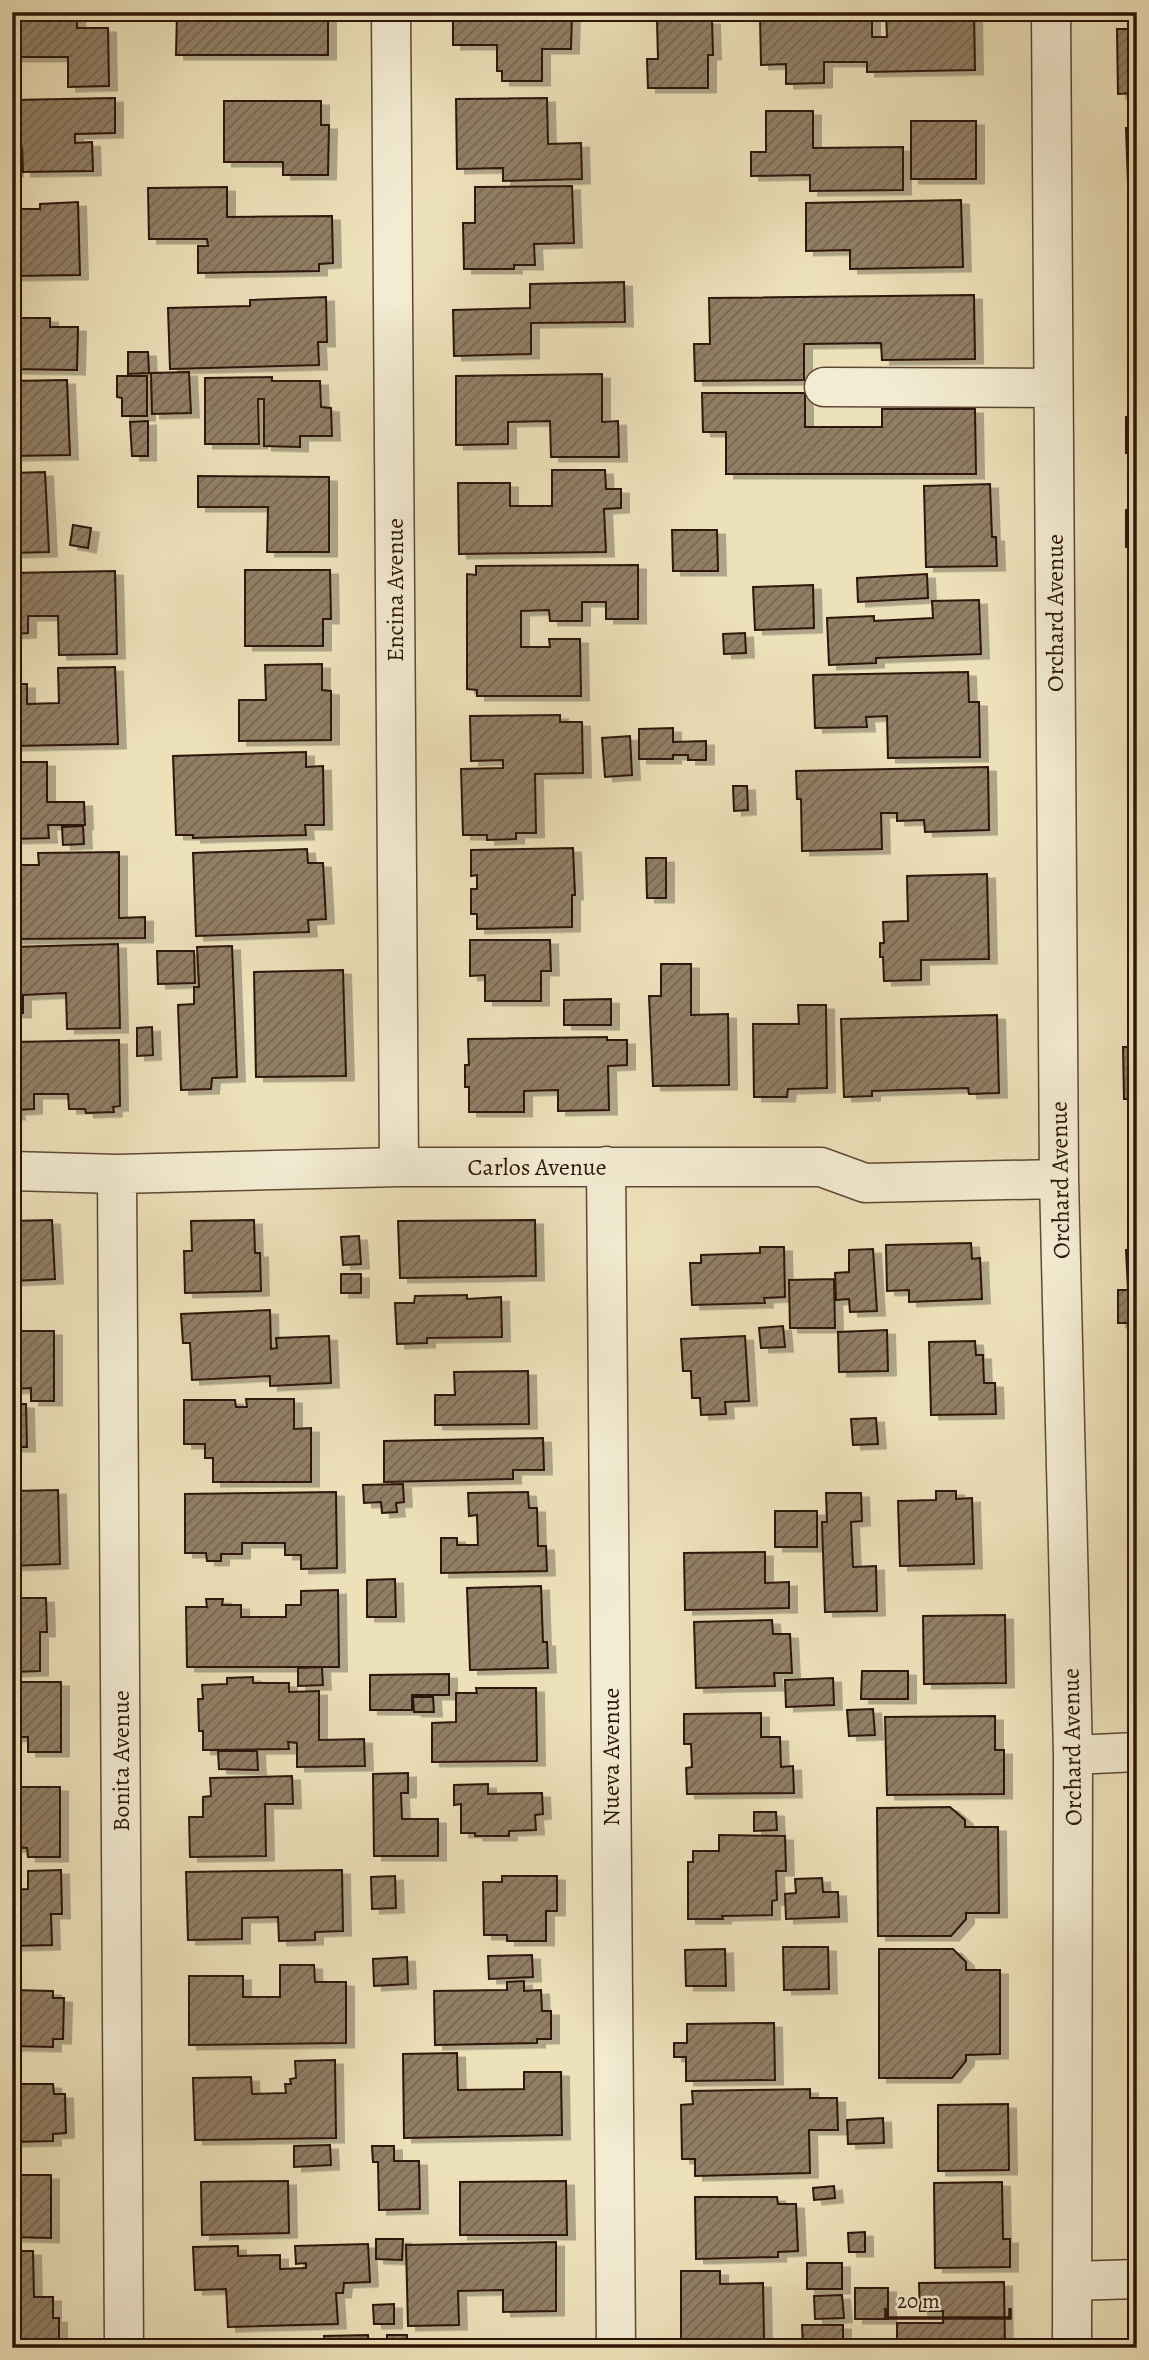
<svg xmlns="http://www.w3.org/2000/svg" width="1149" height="2360" font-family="Alegreya,serif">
<defs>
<pattern id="building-hatch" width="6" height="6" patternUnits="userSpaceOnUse" patternTransform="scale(1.75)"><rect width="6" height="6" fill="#917f65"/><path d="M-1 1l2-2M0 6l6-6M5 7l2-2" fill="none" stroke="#776751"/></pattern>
<filter id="shadow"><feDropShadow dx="8" dy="4.5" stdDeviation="0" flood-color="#0004"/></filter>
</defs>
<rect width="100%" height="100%" fill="#ede1ba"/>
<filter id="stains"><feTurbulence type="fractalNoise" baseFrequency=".00286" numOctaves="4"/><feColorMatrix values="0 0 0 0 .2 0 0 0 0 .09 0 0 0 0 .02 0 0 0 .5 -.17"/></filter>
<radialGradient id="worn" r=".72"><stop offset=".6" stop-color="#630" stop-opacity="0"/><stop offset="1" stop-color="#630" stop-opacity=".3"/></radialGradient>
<!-- building -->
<path fill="url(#building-hatch)" stroke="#2e1509" stroke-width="2" filter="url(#shadow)" d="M 177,12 L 328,12 L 328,55 L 176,55 Z
M 453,12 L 572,12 L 571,49 L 542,49 L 542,81 L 502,81 L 502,71 L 497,71 L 497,45 L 453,45 Z
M 974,12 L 975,70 L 867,72 L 867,62 L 824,62 L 824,83 L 786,84 L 786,64 L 761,65 L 760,16 L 822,15 L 822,19 L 837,19 L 837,15 L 872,14 L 872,37 L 887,37 L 886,14 Z
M 12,14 L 77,14 L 77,28 L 108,28 L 109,86 L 68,87 L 68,57 L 12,57 Z
M 657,20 L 712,20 L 713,55 L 708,55 L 708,88 L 648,88 L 647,59 L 658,59 Z
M 1117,29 L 1137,29 L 1137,93 L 1118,94 Z
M 115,98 L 115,133 L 75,134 L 75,143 L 92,142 L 93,171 L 23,172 L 22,148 L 15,149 L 15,172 L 12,172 L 12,100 Z
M 547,98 L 548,144 L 581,143 L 582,179 L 503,181 L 503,168 L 457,169 L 456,99 Z
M 224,101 L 321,101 L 321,125 L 329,125 L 328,175 L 283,175 L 283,162 L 224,162 Z
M 766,111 L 813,111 L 813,148 L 903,147 L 903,190 L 810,191 L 810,175 L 751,176 L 751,152 L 766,152 Z
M 911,121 L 976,121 L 976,179 L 911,179 Z
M 1126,128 L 1137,128 L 1137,183 L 1128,184 Z
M 572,186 L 574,243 L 534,244 L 535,265 L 514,265 L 514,269 L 464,269 L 463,223 L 475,223 L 475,187 Z
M 227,187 L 227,217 L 332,216 L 333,263 L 319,264 L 319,271 L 198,273 L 198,246 L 208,246 L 207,239 L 149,239 L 148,188 Z
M 961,200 L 963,267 L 850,269 L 850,250 L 806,251 L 806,203 Z
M 78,202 L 80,275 L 12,276 L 12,209 L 40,209 L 40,204 Z
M 624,282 L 625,322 L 531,323 L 531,354 L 454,356 L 453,310 L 530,308 L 530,284 Z
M 974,295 L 975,359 L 882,360 L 881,343 L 804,344 L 804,380 L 695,381 L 694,344 L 710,344 L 709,298 Z
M 326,297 L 327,342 L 318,342 L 319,365 L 170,369 L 168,308 L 250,306 L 250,300 Z
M 12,318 L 50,318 L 50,327 L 78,327 L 77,370 L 12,369 Z
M 128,352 L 148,352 L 149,373 L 128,374 Z
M 189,372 L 191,413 L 152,414 L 151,373 Z
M 602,374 L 602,422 L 618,421 L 619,457 L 551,457 L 550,421 L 508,422 L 508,444 L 456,445 L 456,376 Z
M 117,376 L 147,376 L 147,416 L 122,416 L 122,398 L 117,397 Z
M 272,377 L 272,381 L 320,381 L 321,407 L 331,408 L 332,436 L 300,436 L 300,447 L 264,446 L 264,399 L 258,399 L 259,444 L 205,444 L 205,378 Z
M 67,380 L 70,455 L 12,456 L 12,381 Z
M 702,393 L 805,393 L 805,427 L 882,427 L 882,409 L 975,409 L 976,474 L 726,474 L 726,432 L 703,432 Z
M 1134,400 L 1137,400 L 1137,453 L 1126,453 L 1126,417 L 1135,417 Z
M 148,421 L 148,456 L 132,456 L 130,422 Z
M 552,470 L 605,470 L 606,489 L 621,489 L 621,508 L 604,509 L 606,552 L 459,554 L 458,483 L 510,483 L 510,506 L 552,506 Z
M 45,472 L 49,552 L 12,553 L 12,473 Z
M 198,476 L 329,477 L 329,552 L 267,552 L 268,507 L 198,507 Z
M 990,484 L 992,537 L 996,537 L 997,566 L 926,567 L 924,486 Z
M 1126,510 L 1137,510 L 1137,546 L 1126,547 Z
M 73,525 L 91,528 L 88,548 L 70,545 Z
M 672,530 L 717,530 L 718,571 L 673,571 Z
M 638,565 L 638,619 L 606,619 L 606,602 L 582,602 L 582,621 L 550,621 L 549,610 L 521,611 L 521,647 L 550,647 L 549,639 L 580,639 L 581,696 L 477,696 L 477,690 L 467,689 L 467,574 L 476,575 L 476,566 Z
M 245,570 L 330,570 L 331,619 L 323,619 L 323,646 L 245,646 Z
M 115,571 L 117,654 L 59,655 L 58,616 L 28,616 L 28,633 L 12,634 L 12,573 Z
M 1130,572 L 1137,572 L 1137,635 L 1129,635 Z
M 927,574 L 928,598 L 858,602 L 857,578 Z
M 813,585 L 814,628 L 755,630 L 753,587 Z
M 979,600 L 981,654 L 876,658 L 876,663 L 829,665 L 827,618 L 874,616 L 874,621 L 933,618 L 932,601 Z
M 745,633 L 746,653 L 724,654 L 723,634 Z
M 322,664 L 322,690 L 331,691 L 331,740 L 239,741 L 239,700 L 266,700 L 265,665 Z
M 115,667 L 118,744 L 12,746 L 12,684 L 27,684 L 27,704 L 59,703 L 58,668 Z
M 968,672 L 969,702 L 979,702 L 980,757 L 888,758 L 887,716 L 866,717 L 867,727 L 815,728 L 813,675 Z
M 560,715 L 560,722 L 582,722 L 583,773 L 535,774 L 536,833 L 516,833 L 516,839 L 487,840 L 487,835 L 463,835 L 461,769 L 503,768 L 503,760 L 471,761 L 470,716 Z
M 673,728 L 673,742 L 706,741 L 706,760 L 688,760 L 688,755 L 673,755 L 673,759 L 639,759 L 639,729 Z
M 630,736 L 632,775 L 605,777 L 602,738 Z
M 306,752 L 306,767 L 323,766 L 324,825 L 305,825 L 306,835 L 193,838 L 193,835 L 176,835 L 173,756 Z
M 12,762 L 47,762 L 47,802 L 84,802 L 85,825 L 48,825 L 49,838 L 12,839 Z
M 988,767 L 989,830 L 925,832 L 924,820 L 897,821 L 897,813 L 881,813 L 882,849 L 802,851 L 801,799 L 797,799 L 796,771 Z
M 733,786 L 747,786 L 748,810 L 734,811 Z
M 1132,786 L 1137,786 L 1137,847 L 1133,847 Z
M 83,826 L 84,844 L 63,845 L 62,827 Z
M 573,848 L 575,895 L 572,895 L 572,927 L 477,929 L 477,914 L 471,914 L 471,889 L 477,889 L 477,875 L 471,876 L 471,850 Z
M 307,849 L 308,863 L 323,863 L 326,919 L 308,920 L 309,932 L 196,936 L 193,853 Z
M 119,852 L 119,918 L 145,917 L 145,938 L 12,939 L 12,865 L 39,865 L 38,853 Z
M 1131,856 L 1137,856 L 1137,904 L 1133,904 Z
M 646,858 L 666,858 L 666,898 L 647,898 Z
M 987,874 L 989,959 L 921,960 L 921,980 L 884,981 L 883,957 L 880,957 L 880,943 L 884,943 L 883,922 L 908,921 L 907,876 Z
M 470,940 L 550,940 L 551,971 L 541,971 L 541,1001 L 485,1001 L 485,975 L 470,976 Z
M 118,944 L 120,1028 L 67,1029 L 66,993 L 23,995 L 23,1013 L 12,1013 L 12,947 Z
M 232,946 L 237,1077 L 212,1078 L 211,1089 L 181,1090 L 178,1005 L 194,1004 L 194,987 L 199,987 L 197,947 Z
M 157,951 L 194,951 L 195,983 L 158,984 Z
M 661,964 L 691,964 L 691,1015 L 728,1014 L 729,1085 L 653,1086 L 649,996 L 661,996 Z
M 343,970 L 346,1076 L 256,1077 L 254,972 Z
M 611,999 L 611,1025 L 564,1025 L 564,1000 Z
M 798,1005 L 826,1005 L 827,1088 L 788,1089 L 787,1097 L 754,1097 L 753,1024 L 799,1024 Z
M 997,1015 L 999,1093 L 969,1094 L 968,1088 L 872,1091 L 872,1096 L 844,1097 L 841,1019 Z
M 152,1027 L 153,1055 L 137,1056 L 137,1028 Z
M 607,1037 L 607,1040 L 627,1040 L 627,1065 L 608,1066 L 609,1110 L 558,1111 L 558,1090 L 524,1091 L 524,1112 L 469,1112 L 469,1087 L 465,1087 L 465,1065 L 469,1065 L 468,1039 Z
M 119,1040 L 120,1106 L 113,1107 L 114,1112 L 86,1113 L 85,1109 L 69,1109 L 68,1094 L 34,1094 L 34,1109 L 16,1110 L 17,1115 L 12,1115 L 12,1042 Z
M 1123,1047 L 1137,1047 L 1137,1099 L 1124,1099 Z
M 52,1220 L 55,1279 L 12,1281 L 12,1221 Z
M 254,1220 L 255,1253 L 260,1253 L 261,1291 L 185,1293 L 184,1251 L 192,1251 L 191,1221 Z
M 535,1220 L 536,1276 L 400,1278 L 398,1221 Z
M 359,1236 L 361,1264 L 343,1265 L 341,1237 Z
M 971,1243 L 972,1259 L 980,1258 L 982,1299 L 909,1302 L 909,1290 L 887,1291 L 886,1245 Z
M 760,1247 L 784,1247 L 785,1297 L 764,1298 L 765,1303 L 692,1305 L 690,1263 L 701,1263 L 701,1255 L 760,1253 Z
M 873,1249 L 877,1311 L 850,1312 L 849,1299 L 836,1300 L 835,1273 L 849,1272 L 849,1250 Z
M 1126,1250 L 1137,1250 L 1137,1323 L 1118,1323 L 1118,1290 L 1128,1290 Z
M 341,1274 L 361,1274 L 361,1293 L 341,1293 Z
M 834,1279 L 835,1328 L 790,1328 L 789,1280 Z
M 467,1295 L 467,1299 L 501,1297 L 502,1337 L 427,1338 L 427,1343 L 397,1344 L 395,1303 L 414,1303 L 415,1296 Z
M 270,1310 L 271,1349 L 277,1348 L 276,1338 L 329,1336 L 331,1383 L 270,1386 L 270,1376 L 192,1380 L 190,1343 L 183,1343 L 181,1314 Z
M 783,1326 L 785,1347 L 761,1348 L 759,1328 Z
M 887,1330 L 888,1371 L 839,1372 L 838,1332 Z
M 12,1331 L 54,1331 L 54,1401 L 31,1401 L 31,1388 L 12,1389 Z
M 745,1336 L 749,1401 L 725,1402 L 726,1414 L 701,1415 L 700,1398 L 692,1398 L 691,1371 L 683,1371 L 681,1339 Z
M 975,1341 L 976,1355 L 983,1355 L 984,1383 L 995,1383 L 996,1414 L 931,1415 L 929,1342 Z
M 528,1371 L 529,1424 L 435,1425 L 435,1395 L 455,1395 L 454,1372 Z
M 246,1399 L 294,1399 L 294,1429 L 311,1428 L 311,1482 L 213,1482 L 213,1458 L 205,1458 L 205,1444 L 184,1444 L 184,1400 L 235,1400 L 236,1407 L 247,1407 Z
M 12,1404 L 26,1404 L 27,1447 L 12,1447 Z
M 876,1418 L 878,1444 L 853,1445 L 851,1419 Z
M 1129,1430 L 1137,1430 L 1137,1489 L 1130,1490 Z
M 543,1438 L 544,1470 L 513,1470 L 513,1479 L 384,1482 L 384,1441 Z
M 403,1484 L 404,1502 L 396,1503 L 397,1512 L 382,1513 L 381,1502 L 364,1503 L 363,1485 Z
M 58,1490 L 60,1564 L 12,1566 L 14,1491 Z
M 936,1491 L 956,1491 L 956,1499 L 972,1498 L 974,1564 L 900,1566 L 898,1501 L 936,1500 Z
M 336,1492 L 337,1568 L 301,1569 L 301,1555 L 285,1555 L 285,1543 L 242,1543 L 242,1554 L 221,1554 L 221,1561 L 207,1561 L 206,1553 L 185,1553 L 185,1494 Z
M 528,1492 L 529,1508 L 537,1508 L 538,1546 L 546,1546 L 547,1571 L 441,1573 L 441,1538 L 457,1538 L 457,1545 L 478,1545 L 477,1515 L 469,1516 L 468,1493 Z
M 826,1493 L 861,1493 L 862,1521 L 851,1522 L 853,1567 L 876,1566 L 877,1611 L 825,1612 L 822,1522 L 827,1522 Z
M 775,1511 L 817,1511 L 817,1547 L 775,1547 Z
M 765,1552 L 765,1583 L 789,1582 L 789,1608 L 685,1610 L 684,1553 Z
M 395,1579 L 396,1617 L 367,1617 L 367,1580 Z
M 541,1586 L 543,1642 L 547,1642 L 548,1668 L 470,1670 L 467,1588 Z
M 338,1590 L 339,1667 L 187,1667 L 186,1607 L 207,1607 L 206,1599 L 223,1599 L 222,1605 L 241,1605 L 241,1617 L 286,1617 L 286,1605 L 301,1605 L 301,1591 Z
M 12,1596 L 20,1596 L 19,1598 L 46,1598 L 47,1632 L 40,1632 L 40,1671 L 12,1672 Z
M 1005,1615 L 1006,1683 L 924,1684 L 923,1616 Z
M 772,1620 L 773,1634 L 790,1634 L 792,1673 L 774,1673 L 775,1686 L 696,1688 L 694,1622 Z
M 322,1667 L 323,1685 L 298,1686 L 298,1668 Z
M 862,1671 L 908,1671 L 908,1699 L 861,1699 Z
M 449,1674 L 449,1695 L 412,1695 L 412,1710 L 370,1710 L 370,1675 Z
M 253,1677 L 253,1683 L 289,1683 L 289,1692 L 319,1691 L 319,1740 L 364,1739 L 365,1766 L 297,1767 L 297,1743 L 288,1742 L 289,1749 L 203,1750 L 203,1731 L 199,1731 L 198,1699 L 203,1699 L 202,1685 L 227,1684 L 227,1678 Z
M 833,1678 L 834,1705 L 786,1707 L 785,1680 Z
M 12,1682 L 61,1682 L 61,1752 L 28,1752 L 28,1737 L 12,1737 Z
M 476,1688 L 536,1688 L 537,1761 L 432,1762 L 432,1723 L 456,1722 L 456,1693 L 477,1693 Z
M 413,1697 L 433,1697 L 434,1712 L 414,1712 Z
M 873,1709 L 875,1735 L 849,1736 L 847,1710 Z
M 761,1713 L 761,1737 L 780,1737 L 781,1767 L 793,1766 L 794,1793 L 687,1794 L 686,1768 L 692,1767 L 691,1744 L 684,1744 L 684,1714 Z
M 995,1716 L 995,1750 L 1004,1750 L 1004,1794 L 887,1795 L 885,1717 Z
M 218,1751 L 257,1751 L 258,1770 L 219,1769 Z
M 408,1773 L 408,1793 L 401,1793 L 402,1819 L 438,1819 L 438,1856 L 374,1856 L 373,1774 Z
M 292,1776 L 293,1804 L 265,1804 L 266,1856 L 190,1857 L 189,1817 L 203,1817 L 203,1797 L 211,1796 L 210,1778 Z
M 488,1784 L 488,1794 L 542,1793 L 543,1814 L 535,1815 L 536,1830 L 509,1831 L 509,1836 L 475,1836 L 475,1833 L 461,1833 L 461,1804 L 454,1805 L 454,1785 Z
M 12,1787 L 60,1787 L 60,1857 L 28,1857 L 27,1848 L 12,1847 Z
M 950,1807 L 965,1820 L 965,1827 L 998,1827 L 999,1913 L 966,1913 L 966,1919 L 951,1936 L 878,1936 L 877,1808 Z
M 754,1812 L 776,1812 L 777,1830 L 754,1831 Z
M 719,1835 L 785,1836 L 786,1871 L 776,1871 L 777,1900 L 772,1901 L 772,1915 L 722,1916 L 723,1919 L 688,1919 L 688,1862 L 693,1862 L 693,1851 L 719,1851 Z
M 61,1870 L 62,1914 L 51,1914 L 52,1945 L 12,1946 L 12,1890 L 28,1889 L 28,1871 Z
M 342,1870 L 343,1931 L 315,1932 L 315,1940 L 279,1941 L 278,1917 L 242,1918 L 242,1939 L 188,1940 L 186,1872 Z
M 395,1876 L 396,1908 L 372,1909 L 371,1877 Z
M 502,1876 L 557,1876 L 557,1911 L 546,1911 L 546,1941 L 507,1941 L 507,1935 L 484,1935 L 483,1882 L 502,1882 Z
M 822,1878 L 823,1892 L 838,1892 L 839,1917 L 786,1919 L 785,1894 L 796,1893 L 795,1879 Z
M 783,1947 L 828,1947 L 829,1989 L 784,1990 Z
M 725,1949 L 726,1986 L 686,1986 L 685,1950 Z
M 879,1949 L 953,1949 L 966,1962 L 966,1970 L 1000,1970 L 1000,2054 L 966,2055 L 966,2061 L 952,2078 L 879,2078 Z
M 532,1955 L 533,1977 L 489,1979 L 488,1956 Z
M 407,1957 L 408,1984 L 374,1986 L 373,1959 Z
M 280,1965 L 314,1965 L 315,1982 L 346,1982 L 346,2043 L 189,2045 L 189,1976 L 243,1976 L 243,1997 L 280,1997 Z
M 524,1981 L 524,1991 L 541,1990 L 542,2011 L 551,2011 L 551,2039 L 537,2039 L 537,2043 L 435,2045 L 434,1991 L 507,1990 L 507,1982 Z
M 12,1990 L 53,1991 L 53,1998 L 64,1998 L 63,2039 L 53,2039 L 53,2047 L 12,2046 Z
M 1133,2010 L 1137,2010 L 1137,2062 L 1135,2062 Z
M 774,2023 L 775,2080 L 686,2081 L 686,2057 L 674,2057 L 674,2043 L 687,2043 L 687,2024 Z
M 457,2053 L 458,2090 L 524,2089 L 524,2072 L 561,2072 L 562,2135 L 404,2138 L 403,2054 Z
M 335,2060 L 336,2138 L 195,2140 L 193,2078 L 251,2077 L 252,2094 L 286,2093 L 285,2084 L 291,2084 L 290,2079 L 296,2078 L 295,2061 Z
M 12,2084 L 53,2084 L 54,2094 L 65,2094 L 66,2133 L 53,2134 L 53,2141 L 12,2142 Z
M 810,2089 L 810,2098 L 837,2098 L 838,2130 L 809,2130 L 810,2173 L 695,2176 L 695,2159 L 682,2159 L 681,2105 L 693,2104 L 692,2091 Z
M 1134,2099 L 1137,2099 L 1137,2160 Z
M 1008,2104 L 1009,2170 L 938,2171 L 938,2105 Z
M 883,2118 L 884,2143 L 848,2144 L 847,2120 Z
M 330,2145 L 331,2165 L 294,2167 L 294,2146 Z
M 372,2146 L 394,2146 L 394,2161 L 419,2161 L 420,2209 L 379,2210 L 378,2162 L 373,2162 Z
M 12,2175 L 51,2175 L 51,2238 L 12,2237 Z
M 288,2181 L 289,2233 L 202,2235 L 201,2182 Z
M 566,2181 L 567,2235 L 460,2235 L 460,2182 Z
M 1002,2182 L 1003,2239 L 1010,2239 L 1010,2267 L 935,2268 L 934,2183 Z
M 834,2186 L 835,2198 L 814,2200 L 813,2188 Z
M 1133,2195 L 1137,2195 L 1137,2251 L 1134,2251 Z
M 695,2197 L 777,2197 L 778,2204 L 796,2204 L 798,2251 L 778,2252 L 778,2257 L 696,2259 Z
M 865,2232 L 865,2252 L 849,2252 L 848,2233 Z
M 376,2239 L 403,2239 L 402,2260 L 376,2259 Z
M 556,2242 L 556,2311 L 503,2312 L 503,2290 L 458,2291 L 459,2325 L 408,2326 L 406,2245 Z
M 368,2244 L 370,2282 L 344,2283 L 343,2293 L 336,2293 L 338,2324 L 228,2327 L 226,2289 L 195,2290 L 193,2247 L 238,2246 L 238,2256 L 280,2255 L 280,2269 L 306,2268 L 306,2263 L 296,2264 L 295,2246 Z
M 12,2251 L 33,2251 L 34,2297 L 53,2297 L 53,2318 L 59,2318 L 59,2348 L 12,2348 Z
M 807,2263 L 842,2263 L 842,2289 L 807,2289 Z
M 681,2271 L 720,2271 L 720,2284 L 763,2283 L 764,2339 L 681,2340 Z
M 1004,2282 L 1005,2348 L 897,2348 L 897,2323 L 943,2323 L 943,2311 L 920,2311 L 919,2283 Z
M 855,2288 L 888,2288 L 888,2319 L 855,2319 Z
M 842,2295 L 844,2318 L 815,2319 L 814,2296 Z
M 394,2304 L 394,2324 L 374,2324 L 373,2305 Z
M 802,2325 L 843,2325 L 843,2348 L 803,2348 Z
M 368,2335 L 369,2348 L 325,2348 L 324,2336 Z
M 387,2335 L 407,2335 L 407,2346 L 418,2345 L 418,2348 L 383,2348 L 387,2346 Z
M 312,2345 L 312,2348 L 214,2346 Z"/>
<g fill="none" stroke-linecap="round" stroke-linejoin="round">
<!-- minor casing -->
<g stroke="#5e4835" stroke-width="41">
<path id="minor" d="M 391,12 L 399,1167
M 1051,12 L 1059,1179 L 1073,1755 L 1072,2348
M 824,387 L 1053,388
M 606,1166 L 616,2348
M 12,1171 L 117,1174 L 399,1167 L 821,1167 L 865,1183 L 1059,1179
M 117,1174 L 124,2348
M 1073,1755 L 1137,1752
M 1072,2281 L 1137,2279"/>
</g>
<!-- minor -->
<use href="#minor" stroke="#f3ecd2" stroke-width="38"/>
</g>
<g text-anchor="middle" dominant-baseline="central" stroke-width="6" stroke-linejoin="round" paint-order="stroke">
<!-- street labels -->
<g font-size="24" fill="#2e1509" stroke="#f3ecd2">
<text transform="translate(395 590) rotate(-90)">Encina Avenue</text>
<text transform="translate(1055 613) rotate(-90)">Orchard Avenue</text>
<text x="537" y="1167">Carlos Avenue</text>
<text transform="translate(1060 1180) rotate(-91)">Orchard Avenue</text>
<text transform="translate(1072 1747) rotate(-91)">Orchard Avenue</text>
<text transform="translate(611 1757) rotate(-90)">Nueva Avenue</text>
<text transform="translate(121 1761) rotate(-90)">Bonita Avenue</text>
</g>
</g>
<!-- margin -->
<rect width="1149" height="2360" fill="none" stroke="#ede1ba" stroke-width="42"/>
<rect x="14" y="14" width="1121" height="2332" fill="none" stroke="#2e1509" stroke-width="3.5"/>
<rect x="21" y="21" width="1107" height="2318" fill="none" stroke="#2e1509" stroke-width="2"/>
<!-- scale -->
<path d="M886 2308v10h124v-10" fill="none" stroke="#2e1509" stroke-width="3.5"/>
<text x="897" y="2308" font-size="21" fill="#2e1509" stroke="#f3ecd2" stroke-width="5" paint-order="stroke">20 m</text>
<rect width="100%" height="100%" filter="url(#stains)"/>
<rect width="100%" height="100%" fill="url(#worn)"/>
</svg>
